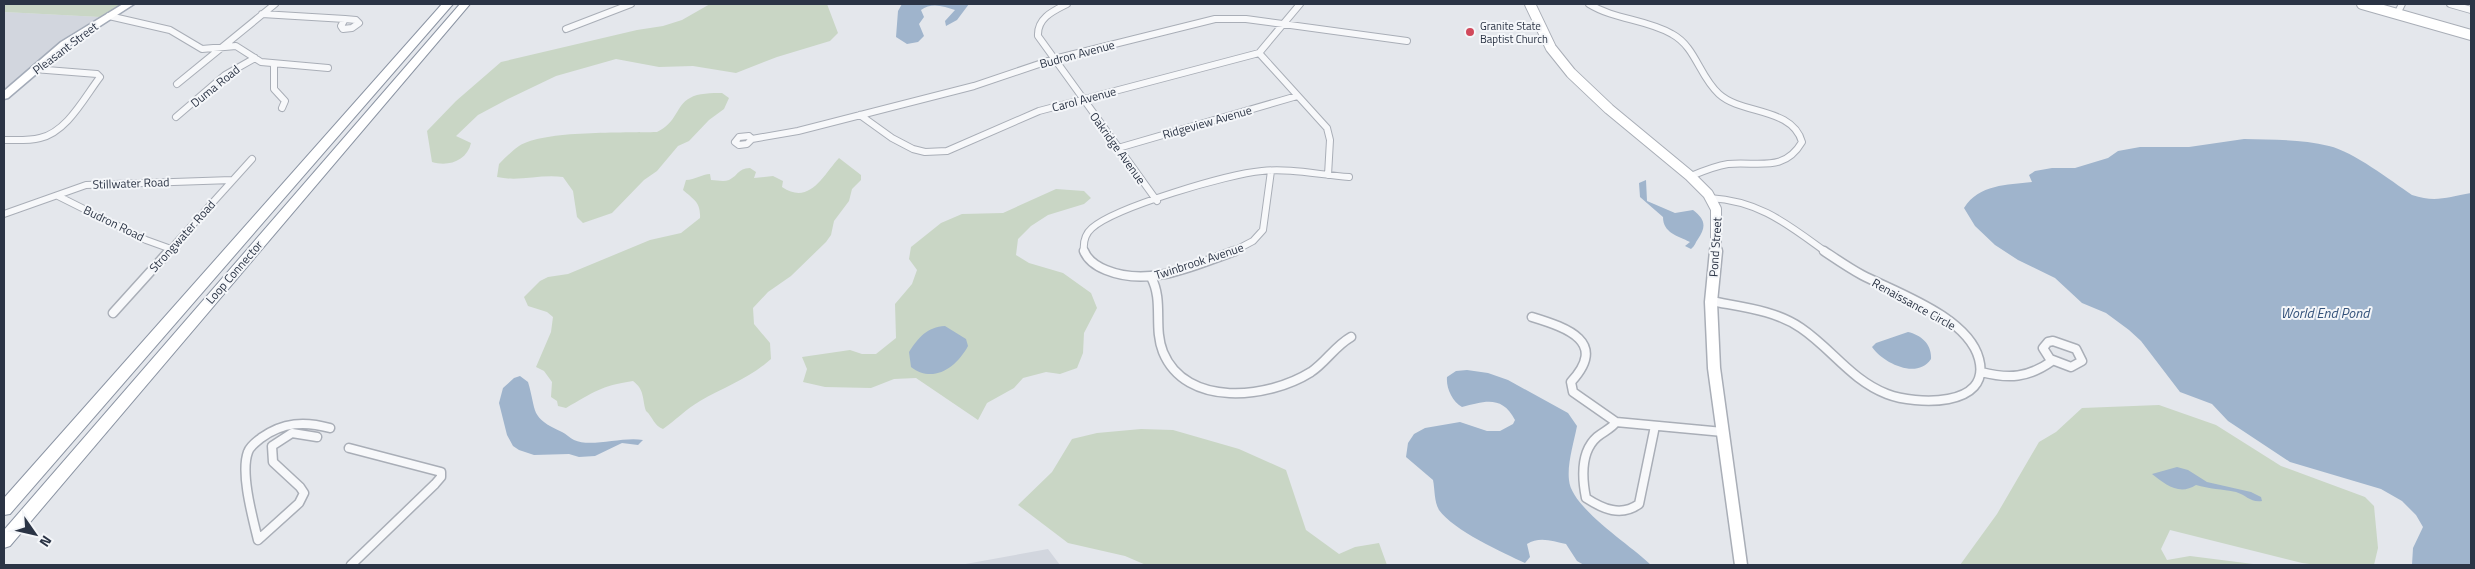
<svg xmlns="http://www.w3.org/2000/svg" width="2475" height="569" font-family="'Titillium Web',sans-serif">
<rect width="100%" height="100%" fill="#e4e7ec"/>
<!-- built -->
<path fill="#d2d6de" d="M 4,12 L 100,17 L 71,34 L 4,91 Z
M 1048,549 L 1060,565 L 960,565 Z"/>
<!-- green -->
<path fill="#c9d6c5" d="M 4,4 L 123,4 L 100,17 L 4,12 Z
M 710,4 L 827,4 L 838,33 L 830,41 L 777,57 L 736,73 L 693,66 L 659,67 L 616,59 L 556,76 L 508,99 L 478,115 L 456,136 L 471,143 C 467,161 448,167 432,162 L 427,131 L 456,101 L 501,62 L 637,30 L 663,26 L 682,20 Z
M 722,93 L 729,98 L 724,109 L 709,120 L 689,141 L 678,146 L 657,171 L 644,180 L 612,213 L 583,223 L 577,217 L 573,191 L 563,177 C 540,174 519,182 497,177 L 499,164 C 505,158 512,151 519,146 C 544,130 625,133 657,132 C 678,122 675,106 690,98 C 698,93 712,93 722,93 Z
M 839,158 L 861,175 L 861,180 L 852,189 L 849,201 L 834,221 L 831,235 L 826,242 L 791,276 L 768,292 L 753,308 L 754,324 L 770,343 L 771,359 C 750,378 725,387 700,401 C 686,409 676,420 663,429 C 654,426 653,417 646,411 C 642,399 645,390 633,381 C 600,386 594,392 566,408 L 558,406 L 557,401 L 551,397 L 552,382 L 544,371 L 536,367 L 551,332 L 553,317 L 547,312 L 528,306 L 524,297 L 540,281 L 548,277 L 568,274 L 650,240 L 681,233 L 700,218 C 701,202 693,199 683,190 L 686,180 C 695,180 702,174 710,174 L 711,180 C 717,180 723,182 729,180 C 739,175 737,169 750,168 L 756,172 L 754,178 L 773,176 L 783,181 L 782,187 C 810,206 823,175 839,158 Z
M 1056,189 L 1084,191 L 1091,198 L 1084,204 L 1048,215 L 1031,226 L 1018,239 L 1016,255 L 1029,263 L 1063,273 L 1091,293 L 1097,308 L 1084,333 L 1083,353 L 1077,368 L 1060,374 L 1046,372 L 1023,378 L 1014,388 L 987,403 L 978,420 L 916,378 L 894,379 L 871,388 L 825,387 L 803,382 L 807,369 L 802,357 L 850,350 L 862,354 L 876,354 L 896,338 L 895,304 L 912,284 L 917,270 L 909,259 L 911,247 L 941,223 L 962,214 L 1003,213 Z
M 2159,405 L 2216,425 L 2281,466 L 2365,497 L 2374,506 L 2378,548 L 2374,565 L 2317,565 L 2302,563 L 2170,530 L 2161,549 L 2167,560 L 2190,556 L 2261,565 L 1960,565 L 1997,514 L 2039,442 L 2056,432 L 2082,408 Z
M 1141,429 L 1173,430 L 1239,449 L 1286,470 L 1306,530 L 1339,554 L 1355,547 L 1379,543 L 1387,565 L 1146,565 L 1125,556 L 1068,543 L 1018,505 L 1052,472 L 1072,439 L 1097,433 Z"/>
<!-- water -->
<path fill="#9fb4cc" d="M 902,4 L 969,4 L 957,20 L 946,26 L 945,21 L 955,10 C 944,6 931,2 921,10 L 924,17 L 919,24 L 924,36 L 918,42 L 907,44 L 896,37 L 898,11 Z
M 2244,139 C 2272,140 2301,139 2329,146 C 2354,152 2390,180 2412,195 C 2436,203 2447,197 2471,193 L 2471,565 L 2412,565 L 2413,548 L 2423,527 L 2416,515 L 2402,501 L 2381,489 L 2290,462 L 2228,421 L 2212,404 L 2180,392 L 2141,341 L 2129,330 L 2106,313 L 2082,303 L 2055,278 L 2018,260 L 1995,245 L 1975,226 L 1964,208 C 1979,184 2007,185 2032,182 L 2029,175 L 2035,171 L 2052,168 L 2075,168 L 2108,158 L 2118,151 L 2140,147 L 2189,147 Z
M 1646,180 L 1647,201 L 1675,213 L 1693,210 C 1706,220 1706,227 1698,239 C 1695,243 1695,246 1691,249 L 1685,246 L 1690,242 C 1678,236 1663,233 1663,217 L 1640,197 L 1639,183 Z
M 945,326 L 966,339 L 968,346 C 956,368 933,384 911,367 L 909,352 C 919,337 927,327 945,326 Z
M 1908,332 C 1921,335 1932,344 1931,359 C 1917,380 1883,363 1872,347 L 1876,343 Z
M 1467,370 L 1488,373 L 1508,380 L 1568,413 L 1577,426 C 1574,442 1567,464 1569,480 C 1571,508 1632,546 1651,565 L 1584,565 L 1577,561 L 1566,544 C 1553,541 1539,536 1527,544 L 1530,557 L 1525,563 C 1503,553 1453,530 1439,510 C 1434,501 1435,490 1433,480 L 1406,457 L 1408,443 L 1414,434 L 1425,428 L 1460,422 L 1487,431 L 1500,431 L 1513,424 L 1515,420 C 1502,395 1485,401 1462,407 C 1452,401 1446,388 1447,377 L 1456,371 Z
M 520,376 L 528,382 C 537,412 529,417 562,432 C 566,434 570,438 574,440 C 591,448 623,436 643,440 L 638,445 L 622,443 L 595,456 L 579,457 L 569,454 L 534,455 L 519,450 L 513,446 L 507,435 L 499,403 L 503,388 L 514,378 Z
M 2177,467 L 2188,470 L 2207,482 L 2251,492 L 2261,497 L 2262,501 C 2251,503 2246,495 2236,492 C 2222,489 2209,489 2196,485 C 2179,496 2165,484 2152,474 Z"/>
<g fill="none" stroke-linecap="round" stroke-linejoin="round">
<!-- street-far1 casing -->
<g stroke="#a9aeb7" stroke-width="8">
<path id="street-far1" d="M 1067,4 C 1053,11 1037,18 1038,36 L 1157,201
M 1589,4 C 1615,20 1646,19 1672,34 C 1696,47 1699,76 1719,94 C 1742,115 1792,107 1802,142 C 1784,173 1758,161 1728,164 C 1715,166 1703,171 1691,176
M 2450,4 L 2471,10
M 262,14 L 345,19
M 2397,14 L 2402,4
M 109,16 L 170,30 L 202,49 L 236,46 L 261,62 L 328,68
M 345,19 L 356,20 L 359,23 L 352,28 L 343,29 L 341,26 Z
M 566,29 L 631,4
M 1259,53 L 1327,128 L 1330,140 L 1328,175
M 274,65 L 274,89 L 285,101 L 282,108
M 177,84 L 275,4
M 860,115 L 892,138 L 913,149 L 925,152 L 947,151 L 1039,111 L 1259,53 L 1300,4
M 176,117 L 225,75 L 255,58
M 749,136 L 752,139 L 747,144 L 739,145 L 735,142 L 739,137 Z
M 752,139 L 798,131 L 974,86 L 1054,59 L 1215,19 L 1246,19 L 1407,41
M 4,140 C 16,140 28,141 40,138 C 67,132 84,98 100,77 L 97,74 L 34,69
M 1118,148 L 1297,96
M 58,196 L 146,240 L 171,249
M 1710,198 C 1760,201 1787,224 1826,252
M 4,214 L 86,185 L 232,180
M 168,252 L 252,159
M 1084,252 C 1083,243 1085,234 1092,228 C 1116,207 1228,174 1262,171 C 1290,168 1320,175 1349,177
M 1232,252 L 1253,241 L 1263,230 L 1271,171"/>
</g>
<!-- street casing -->
<g stroke="#a9aeb7" stroke-width="11">
<path id="street" d="M 1084,251 C 1088,261 1096,266 1106,270 C 1150,288 1194,265 1235,251
M 1151,277 C 1164,301 1153,327 1163,352 C 1186,408 1268,399 1311,372 C 1326,362 1335,346 1351,337
M 1711,301 C 1741,307 1775,310 1801,328 C 1832,349 1851,380 1887,394 C 1915,405 1992,408 1979,359 C 1968,317 1897,293 1862,275 C 1849,268 1836,259 1824,251
M 113,313 L 169,251
M 1532,317 C 1568,328 1608,342 1571,382 L 1573,392 L 1616,422 L 1723,432
M 2053,341 L 2076,349 L 2082,361 L 2071,367 L 2050,359 L 2043,348 L 2048,342 Z
M 1981,372 C 2009,379 2028,378 2052,361
M 1616,422 C 1611,429 1604,431 1597,437 C 1580,452 1582,478 1586,498 C 1603,509 1621,517 1639,504 L 1655,426
M 317,437 L 292,433 L 272,446 L 273,462 L 300,487 L 304,493 L 299,503 L 258,540 C 253,519 240,473 248,452 C 250,446 256,442 261,438 C 283,422 305,421 330,428
M 349,448 L 441,472 L 441,477 L 435,484 L 351,565"/>
</g>
<!-- secondary-far1 casing -->
<g stroke="#a9aeb7" stroke-width="12">
<path id="secondary-far1" d="M 1530,4 L 1551,48 L 1571,73 L 1609,109 L 1690,176 L 1708,194 L 1716,209 L 1716,252
M 2362,4 L 2471,35"/>
</g>
<!-- secondary casing -->
<g stroke="#a9aeb7" stroke-width="15">
<path id="secondary" d="M 1716,251 L 1711,302 L 1714,368 L 1741,565"/>
</g>
<!-- primary casing -->
<g stroke="#a3abb8" stroke-width="3">
<path id="primary" d="M 123,4 L 134,4 L 69,46 L 8,98 L 4,99 L 4,91 L 61,42 Z"/>
</g>
<!-- highway casing -->
<g stroke="#8b94a3" stroke-width="2">
<path id="highway" d="M 442,4 L 453,4 L 10,514 L 4,515 L 4,498 Z
M 460,4 L 470,4 L 10,546 L 4,548 L 4,530 Z"/>
</g>
<!-- street-far1 -->
<use href="#street-far1" stroke="#f7f8fa" stroke-width="6"/>
<!-- street -->
<use href="#street" stroke="#f7f8fa" stroke-width="8"/>
<!-- secondary-far1 -->
<use href="#secondary-far1" stroke="#fff" stroke-width="10"/>
<!-- secondary -->
<use href="#secondary" stroke="#fff" stroke-width="12"/>
<!-- primary -->
<use href="#primary" fill="#fff" fill-rule="evenodd"/>
<!-- highway -->
<use href="#highway" fill="#fff" fill-rule="evenodd"/>
</g>
<!-- markers -->
<circle fill="#d1495b" stroke="#f4f6f9" stroke-width="2" cx="1470" cy="32" r="5"/>
<g text-anchor="middle" dominant-baseline="central" stroke-width="4" stroke-linejoin="round" paint-order="stroke">
<!-- far-poi labels -->
<g font-size="11" fill="#2b3445" stroke="#f4f6f9" text-anchor="start">
<text x="1480" y="26">Granite State<tspan x="1480" dy="13">Baptist Church</tspan></text>
</g>
<!-- street labels -->
<g font-size="12" fill="#2b3445" stroke="#f4f6f9">
<text transform="translate(65 48) rotate(-37)">Pleasant Street</text>
<text transform="translate(1077 54) rotate(-15)">Budron Avenue</text>
<text transform="translate(215 86) rotate(-39)">Duma Road</text>
<text transform="translate(1084 99) rotate(-15)">Carol Avenue</text>
<text transform="translate(1207 122) rotate(-16)">Ridgeview Avenue</text>
<text transform="translate(1118 148) rotate(54)">Oakridge Avenue</text>
<text transform="translate(131 183) rotate(-2)">Stillwater Road</text>
<text transform="translate(114 223) rotate(26)">Budron Road</text>
<text transform="translate(182 236) rotate(-48)">Strongwater Road</text>
<text transform="translate(1715 247) rotate(-86)">Pond Street</text>
<text transform="translate(1199 261) rotate(-18)">Twinbrook Avenue</text>
<text transform="translate(234 272) rotate(-49)">Loop Connector</text>
<text transform="translate(1914 304) rotate(29)">Renaissance Circle</text>
</g>
<!-- water labels -->
<g font-size="14" font-style="italic" fill="#34527a" stroke="#f4f6f9">
<text x="2325" y="312">World End Pond</text>
</g>
</g>
<!-- border -->
<rect width="2475" height="569" fill="none" stroke="#2b3445" stroke-width="10"/>
<!-- north arrow -->
<g transform="translate(35 534) rotate(124)" stroke="#f4f6f9" stroke-width="4" paint-order="stroke">
<path d="M0-4L9 19L0 12L-9 19Z" fill="#2b3445"/>
<text y="-8" font-size="14" font-weight="bold" text-anchor="middle" fill="#2b3445">N</text>
</g>
</svg>
